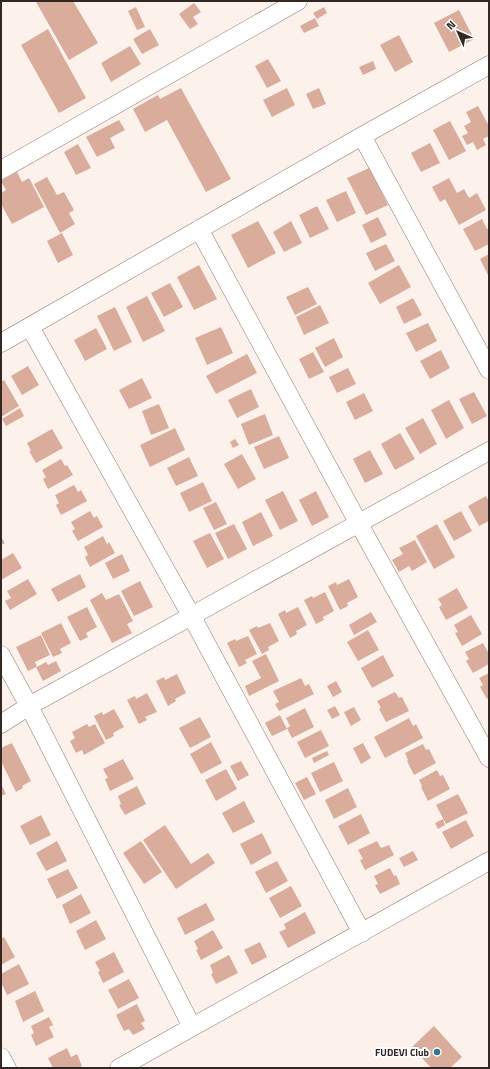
<svg xmlns="http://www.w3.org/2000/svg" width="490" height="1069" font-family="'Titillium Web',sans-serif">
<rect width="100%" height="100%" fill="#fdf1ec"/>
<!-- building -->
<path fill="#d9ac9c" d="M 38,1 L 73,1 L 98,43 L 69,60 L 36,2 Z
M 194,3 L 201,12 L 193,17 L 198,24 L 190,29 L 179,14 Z
M 136,7 L 145,27 L 137,30 L 128,11 Z
M 324,7 L 327,13 L 317,19 L 313,13 Z
M 459,10 L 474,39 L 449,52 L 434,23 Z
M 315,18 L 319,26 L 304,33 L 300,26 Z
M 48,29 L 86,98 L 59,113 L 21,45 Z
M 150,29 L 159,45 L 142,54 L 133,39 Z
M 399,35 L 413,62 L 395,72 L 380,45 Z
M 130,46 L 141,64 L 111,82 L 101,63 Z
M 268,59 L 281,81 L 267,88 L 255,66 Z
M 373,61 L 376,69 L 363,75 L 359,67 Z
M 181,88 L 231,179 L 206,192 L 167,120 L 145,132 L 133,109 L 158,95 L 160,99 Z
M 287,88 L 295,105 L 272,117 L 263,100 Z
M 319,88 L 326,104 L 313,109 L 306,94 Z
M 478,106 L 489,126 L 489,136 L 483,139 L 486,145 L 477,150 L 473,142 L 467,145 L 462,136 L 468,133 L 464,126 L 471,122 L 466,112 Z
M 119,120 L 125,130 L 110,138 L 115,148 L 97,157 L 86,137 Z
M 450,121 L 466,151 L 449,160 L 433,130 Z
M 430,143 L 440,163 L 421,172 L 411,153 Z
M 78,144 L 91,168 L 76,175 L 64,152 Z
M 369,168 L 388,205 L 366,215 L 347,178 Z
M 17,172 L 22,182 L 29,178 L 44,207 L 12,224 L 1,204 L 1,193 L 6,190 L 1,181 Z
M 47,177 L 57,195 L 64,192 L 74,210 L 69,213 L 75,224 L 60,233 L 34,184 Z
M 449,178 L 457,193 L 464,189 L 469,198 L 477,193 L 486,210 L 459,225 L 445,199 L 440,202 L 432,187 Z
M 346,191 L 356,213 L 337,222 L 326,200 Z
M 317,206 L 329,229 L 310,238 L 299,215 Z
M 378,217 L 387,235 L 371,243 L 362,225 Z
M 482,219 L 487,229 L 489,228 L 489,244 L 475,251 L 463,229 Z
M 258,221 L 276,253 L 248,268 L 231,235 Z
M 291,221 L 302,243 L 284,252 L 273,232 Z
M 62,233 L 73,255 L 58,263 L 47,241 Z
M 386,244 L 395,261 L 375,271 L 366,253 Z
M 489,254 L 489,274 L 488,275 L 480,259 Z
M 199,265 L 217,299 L 194,310 L 177,277 Z
M 399,265 L 411,287 L 380,304 L 368,283 Z
M 170,283 L 183,307 L 164,317 L 151,293 Z
M 308,287 L 317,304 L 295,315 L 286,297 Z
M 147,296 L 165,331 L 143,342 L 126,307 Z
M 413,298 L 422,315 L 404,324 L 396,307 Z
M 320,305 L 329,323 L 304,335 L 296,317 Z
M 115,307 L 132,342 L 114,351 L 97,316 Z
M 428,323 L 437,341 L 416,352 L 406,333 Z
M 221,327 L 233,353 L 207,365 L 195,338 Z
M 96,328 L 107,349 L 85,361 L 74,340 Z
M 334,338 L 343,357 L 325,367 L 315,348 Z
M 441,350 L 450,368 L 430,379 L 420,361 Z
M 313,352 L 324,372 L 309,379 L 299,359 Z
M 247,354 L 257,373 L 216,394 L 206,376 Z
M 28,366 L 39,385 L 22,395 L 11,376 Z
M 348,368 L 356,384 L 337,393 L 329,377 Z
M 142,378 L 152,398 L 129,409 L 119,390 Z
M 4,380 L 19,406 L 1,417 L 1,382 Z
M 251,389 L 259,407 L 237,418 L 228,400 Z
M 474,392 L 487,416 L 472,424 L 459,399 Z
M 364,393 L 373,411 L 355,420 L 346,402 Z
M 449,400 L 464,428 L 446,439 L 431,410 Z
M 159,404 L 169,428 L 151,435 L 142,411 Z
M 20,408 L 24,416 L 6,426 L 2,419 Z
M 265,414 L 273,435 L 249,445 L 241,424 Z
M 423,418 L 437,444 L 420,454 L 405,428 Z
M 175,428 L 185,450 L 150,467 L 140,445 Z
M 52,429 L 63,448 L 36,463 L 29,451 L 31,451 L 27,443 Z
M 400,433 L 415,459 L 395,470 L 381,444 Z
M 279,436 L 289,458 L 264,469 L 254,447 Z
M 235,439 L 239,445 L 233,448 L 230,442 Z
M 370,450 L 383,474 L 365,483 L 353,459 Z
M 242,454 L 256,479 L 238,489 L 224,464 Z
M 189,457 L 198,476 L 176,486 L 167,468 Z
M 61,459 L 65,466 L 67,465 L 73,475 L 48,489 L 43,479 L 46,477 L 42,470 Z
M 203,482 L 212,501 L 189,512 L 180,493 Z
M 74,485 L 78,492 L 81,490 L 87,501 L 61,515 L 56,505 L 59,503 L 55,495 Z
M 283,491 L 298,521 L 280,530 L 265,500 Z
M 316,491 L 329,517 L 312,526 L 299,500 Z
M 486,496 L 489,501 L 489,521 L 479,526 L 468,506 Z
M 216,502 L 227,524 L 214,530 L 203,508 Z
M 90,511 L 94,518 L 97,516 L 103,527 L 78,541 L 72,531 L 75,529 L 71,522 Z
M 461,511 L 472,531 L 454,541 L 443,521 Z
M 261,512 L 273,536 L 253,546 L 242,522 Z
M 234,524 L 247,549 L 228,559 L 215,533 Z
M 437,524 L 455,557 L 434,569 L 416,536 Z
M 210,533 L 224,559 L 207,568 L 193,541 Z
M 103,536 L 107,544 L 109,542 L 115,553 L 90,567 L 85,557 L 88,555 L 84,547 Z
M 1,537 L 5,543 L 1,545 Z
M 415,540 L 427,562 L 412,571 L 409,566 L 399,572 L 392,560 L 403,554 L 399,548 Z
M 13,553 L 22,568 L 1,580 L 1,560 Z
M 122,554 L 130,571 L 113,579 L 105,563 Z
M 80,574 L 86,587 L 58,602 L 51,589 Z
M 28,579 L 37,594 L 10,610 L 5,601 L 11,598 L 7,591 Z
M 349,579 L 358,597 L 347,603 L 348,606 L 340,610 L 328,586 L 336,582 L 337,585 Z
M 140,581 L 153,607 L 134,616 L 121,591 Z
M 457,588 L 468,608 L 446,620 L 439,607 L 442,605 L 438,599 Z
M 325,592 L 334,611 L 323,617 L 324,620 L 316,624 L 304,600 L 312,596 L 313,598 Z
M 102,593 L 106,600 L 119,594 L 133,621 L 127,624 L 132,633 L 112,643 L 90,600 Z
M 87,607 L 97,627 L 86,633 L 88,637 L 80,641 L 67,617 Z
M 298,607 L 307,625 L 296,631 L 297,634 L 290,638 L 278,614 L 285,610 L 286,613 Z
M 371,612 L 377,622 L 354,635 L 349,625 Z
M 471,615 L 482,634 L 462,646 L 455,633 L 458,632 L 454,625 Z
M 61,623 L 71,643 L 60,649 L 62,653 L 53,657 L 41,633 Z
M 270,623 L 279,641 L 268,647 L 269,650 L 262,654 L 249,630 L 257,626 L 258,628 Z
M 368,630 L 379,650 L 358,661 L 347,642 Z
M 41,635 L 50,655 L 35,662 L 37,667 L 46,662 L 48,665 L 56,661 L 61,671 L 43,681 L 36,667 L 28,671 L 16,647 Z
M 248,636 L 257,654 L 245,660 L 247,663 L 239,667 L 227,643 L 235,639 L 236,641 Z
M 483,643 L 489,654 L 489,664 L 473,673 L 466,661 L 469,659 L 465,652 Z
M 266,654 L 279,681 L 249,696 L 245,686 L 261,678 L 252,661 Z
M 383,655 L 394,676 L 372,688 L 361,668 Z
M 489,673 L 489,698 L 487,699 L 480,687 L 483,685 L 479,678 Z
M 177,674 L 186,693 L 175,699 L 176,701 L 168,706 L 156,681 L 164,677 L 165,680 Z
M 301,678 L 305,686 L 309,684 L 314,694 L 279,711 L 275,704 L 279,702 L 273,691 Z
M 336,681 L 342,692 L 333,697 L 327,686 Z
M 395,692 L 399,698 L 402,697 L 409,711 L 386,722 L 379,709 L 381,708 L 377,701 Z
M 147,693 L 157,712 L 145,717 L 147,720 L 139,724 L 127,700 L 135,696 L 136,699 Z
M 335,706 L 340,715 L 332,719 L 327,710 Z
M 354,707 L 361,720 L 351,726 L 344,712 Z
M 305,708 L 314,727 L 292,738 L 287,728 L 290,726 L 286,718 Z
M 114,709 L 124,727 L 113,733 L 114,736 L 106,740 L 94,716 L 102,712 L 103,715 Z
M 280,715 L 287,729 L 272,736 L 265,723 Z
M 200,717 L 211,737 L 190,748 L 179,728 Z
M 409,718 L 413,726 L 416,724 L 423,738 L 385,758 L 374,737 Z
M 87,724 L 89,727 L 95,724 L 105,743 L 84,755 L 82,750 L 76,753 L 70,741 L 75,738 L 72,732 Z
M 321,730 L 329,746 L 305,758 L 297,742 Z
M 211,742 L 222,763 L 201,774 L 190,754 Z
M 12,743 L 31,781 L 22,786 L 23,788 L 16,792 L 1,761 L 1,748 Z
M 363,743 L 371,758 L 361,764 L 353,748 Z
M 423,744 L 426,750 L 429,749 L 436,763 L 414,775 L 407,761 L 408,760 L 405,753 Z
M 327,751 L 329,755 L 314,763 L 312,758 Z
M 123,759 L 134,779 L 110,791 L 105,779 L 108,778 L 103,769 Z
M 241,761 L 249,775 L 238,781 L 230,766 Z
M 334,762 L 343,781 L 320,792 L 311,773 Z
M 226,769 L 237,789 L 216,801 L 205,780 Z
M 437,770 L 440,776 L 443,775 L 450,789 L 428,801 L 421,787 L 422,786 L 419,780 Z
M 307,777 L 316,794 L 304,800 L 295,783 Z
M 1,784 L 6,794 L 1,796 Z
M 137,786 L 146,804 L 125,815 L 119,805 L 121,804 L 118,796 Z
M 348,788 L 357,807 L 334,819 L 325,800 Z
M 458,794 L 468,813 L 446,824 L 436,805 Z
M 244,801 L 255,822 L 233,833 L 222,813 Z
M 361,814 L 370,833 L 348,845 L 338,826 Z
M 41,815 L 51,835 L 30,845 L 20,826 Z
M 443,819 L 445,825 L 438,829 L 435,823 Z
M 466,820 L 474,836 L 451,849 L 442,832 Z
M 165,825 L 191,864 L 208,853 L 215,863 L 176,889 L 143,840 Z
M 262,833 L 272,853 L 251,865 L 240,844 Z
M 57,841 L 67,861 L 46,871 L 36,853 Z
M 141,841 L 162,872 L 144,884 L 123,853 Z
M 377,841 L 381,848 L 389,845 L 394,855 L 365,870 L 360,860 L 363,859 L 358,850 Z
M 413,851 L 418,860 L 404,867 L 399,858 Z
M 277,861 L 288,881 L 266,893 L 255,872 Z
M 390,868 L 394,876 L 396,875 L 400,884 L 380,894 L 375,885 L 378,884 L 374,876 Z
M 68,869 L 78,888 L 57,899 L 47,879 Z
M 291,886 L 302,906 L 280,918 L 269,898 Z
M 81,894 L 91,913 L 70,924 L 62,905 Z
M 206,903 L 215,920 L 185,935 L 177,918 Z
M 305,912 L 316,933 L 288,948 L 279,932 L 286,929 L 284,924 Z
M 96,920 L 106,939 L 85,950 L 76,931 Z
M 213,930 L 223,948 L 201,960 L 196,950 L 198,949 L 194,941 Z
M 4,937 L 15,957 L 1,965 L 1,939 Z
M 260,942 L 267,957 L 252,965 L 244,950 Z
M 114,952 L 124,972 L 103,983 L 98,972 L 100,971 L 95,962 Z
M 229,955 L 238,973 L 216,984 L 211,974 L 213,973 L 210,965 Z
M 19,964 L 29,984 L 7,995 L 1,982 L 1,974 Z
M 129,979 L 139,998 L 118,1009 L 108,990 Z
M 35,991 L 44,1011 L 23,1022 L 15,1001 Z
M 137,1004 L 145,1021 L 141,1023 L 145,1029 L 133,1035 L 129,1029 L 124,1031 L 116,1015 Z
M 49,1017 L 53,1025 L 49,1027 L 54,1037 L 36,1046 L 31,1035 L 34,1033 L 31,1026 Z
M 434,1026 L 462,1057 L 450,1068 L 431,1068 L 412,1047 Z
M 67,1048 L 71,1057 L 77,1054 L 82,1066 L 78,1068 L 53,1068 L 48,1058 Z"/>
<g fill="none" stroke-linecap="round" stroke-linejoin="round">
<!-- minor casing -->
<g stroke="#93776e" stroke-width="19">
<path id="minor" d="M 362,136 L 489,370
M 1,170 L 298,1
M 199,229 L 359,524 L 489,758
M 30,327 L 192,617 L 362,933
M 1,343 L 362,136 L 489,65
M 1,655 L 29,706 L 192,1027
M 1,724 L 29,706 L 489,451
M 1,1057 L 7,1068
M 119,1068 L 489,861"/>
</g>
<!-- minor -->
<use href="#minor" stroke="#fff" stroke-width="18"/>
</g>
<!-- markers -->
<circle fill="#3b748e" stroke="#fff" stroke-width="1.5" cx="437" cy="1052" r="4"/>
<g text-anchor="middle" dominant-baseline="central" stroke-width="4" stroke-linejoin="round" paint-order="stroke">
<!-- poi labels -->
<g font-size="10" font-weight="bold" fill="#332723" stroke="#fff" text-anchor="end">
<text x="429" y="1052">FUDEVI Club</text>
</g>
</g>
<!-- border -->
<rect width="490" height="1069" fill="none" stroke="#332723" stroke-width="4"/>
<!-- north arrow -->
<g transform="translate(458 32) rotate(315)" stroke="#ffffff" stroke-width="3" paint-order="stroke">
<path d="M0-3L7 15L0 10L-7 15Z" fill="#332723"/>
<text y="-6" font-size="11" font-weight="bold" text-anchor="middle" fill="#332723">N</text>
</g>
</svg>
